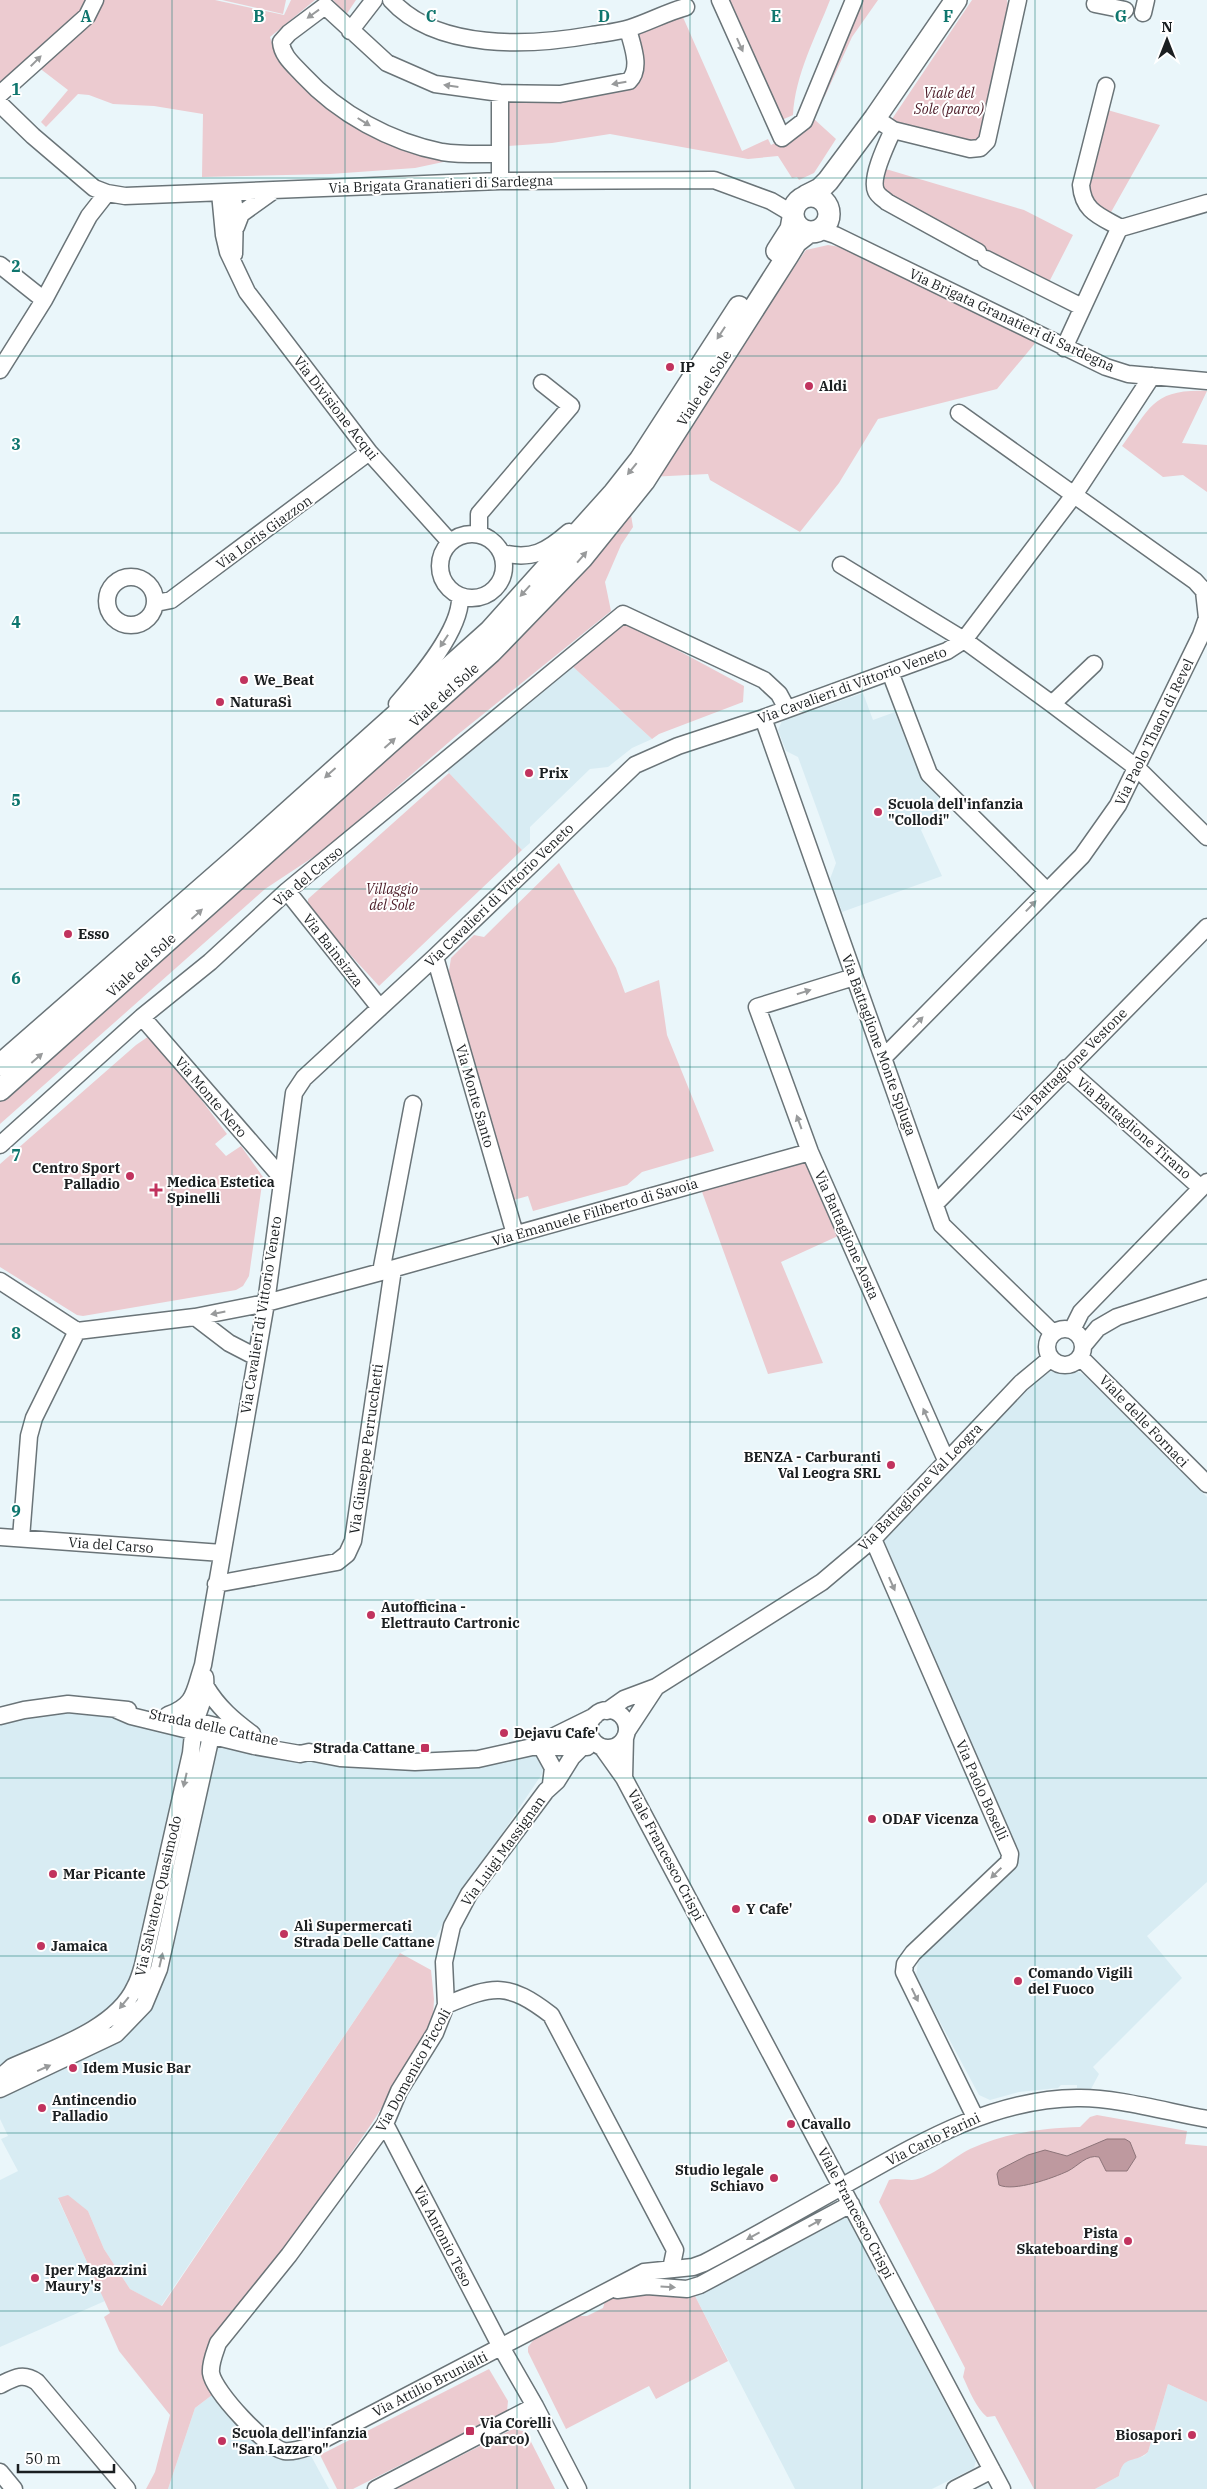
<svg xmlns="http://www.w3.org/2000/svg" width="1207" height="2489" font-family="'IBM Plex Serif',serif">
<rect width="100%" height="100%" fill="#eaf6fa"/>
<!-- built -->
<path fill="#d8ecf3" d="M 571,665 L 652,739 L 632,748 L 608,767 L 590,769 L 530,827 L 530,843 L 522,850 L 445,769 Z
M 863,693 L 873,720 L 895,712 L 913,759 L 926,782 L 947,801 L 921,830 L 942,876 L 842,912 L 830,879 L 836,863 L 822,823 L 798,757 L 786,751 L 778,730 L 782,721 Z
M 1057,1368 L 1073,1369 L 1084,1375 L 1207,1497 L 1207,1882 L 1147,1936 L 1182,1978 L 1093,2067 L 1099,2074 L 1091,2089 L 1077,2088 L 1077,2085 L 1061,2085 L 1058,2088 L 1019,2092 L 990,2100 L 979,2095 L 916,1977 L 918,1961 L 1019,1851 L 951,1699 L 883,1538 L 889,1528 L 1043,1375 Z
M 85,1709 L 85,1715 L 101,1714 L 188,1729 L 199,1743 L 216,1737 L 328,1757 L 530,1752 L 537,1756 L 544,1767 L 542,1774 L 448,1914 L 436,1937 L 400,1953 L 161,2306 L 130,2289 L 104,2249 L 88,2211 L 58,2199 L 105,2301 L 0,2347 L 0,2180 L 18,2171 L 1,2139 L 8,2136 L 0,2119 L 0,1723 L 25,1714 Z
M 846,2215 L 976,2461 L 974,2468 L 932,2489 L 795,2489 L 694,2294 Z
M 1168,2384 L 1207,2402 L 1207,2489 L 1095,2489 L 1119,2476 L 1121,2468 L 1126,2461 L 1144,2456 L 1148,2452 Z
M 216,2392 L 255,2437 L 310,2454 L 329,2489 L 168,2489 L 195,2408 Z"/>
<!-- green -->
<path fill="#eccbd0" d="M 0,0 L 215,0 L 284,15 L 291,0 L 315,0 L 270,37 L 276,56 L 293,75 L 349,118 L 462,158 L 415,168 L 330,174 L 202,177 L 203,114 L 154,106 L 113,104 L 89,95 L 78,94 L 46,127 L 41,122 L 68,90 L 38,67 L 0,94 Z
M 222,0 L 286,0 L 283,14 Z
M 333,0 L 356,0 L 346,15 Z
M 720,0 L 830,0 C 816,36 795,75 793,115 L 775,123 Z
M 856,0 L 878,0 L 852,37 L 825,96 L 819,102 Z
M 972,0 L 1007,0 L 1008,6 L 979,139 L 968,144 L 899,125 L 892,119 Z
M 682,15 L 742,151 L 768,139 L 771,145 L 812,124 L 814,119 L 836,139 L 814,173 L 799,180 L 797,177 L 792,178 L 778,156 L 748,159 L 610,134 L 552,143 L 507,146 L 507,101 L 608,90 L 640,83 L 629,31 Z
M 1104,109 L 1160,125 L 1110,214 L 1085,195 Z
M 879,167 L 1024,210 L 1073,235 L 1046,288 L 885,205 Z
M 828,245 L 846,248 L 1037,341 L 997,389 L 878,419 L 839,483 L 800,532 L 710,480 L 708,474 L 649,477 L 806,250 Z
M 1207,391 L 1182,443 L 1207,445 L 1207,492 L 1183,475 L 1163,477 L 1122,446 C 1151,407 1153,389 1207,391 Z
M 630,509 L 633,527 L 621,545 L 605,582 L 611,611 L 456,736 L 324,850 L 265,889 L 0,1124 L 0,1098 Z
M 629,624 L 744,686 L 743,702 L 659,734 L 652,739 L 571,665 L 614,627 Z
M 449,773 L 522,850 L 379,986 L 308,909 L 308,899 Z
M 559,863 L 616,968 L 625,993 L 659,980 L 667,1035 L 714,1151 L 642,1172 L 627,1185 L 533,1211 L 528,1196 L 510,1201 L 448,977 L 451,958 L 474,935 L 484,937 Z
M 152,1034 L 227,1134 L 215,1144 L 226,1156 L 241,1146 L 263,1177 L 249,1276 L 243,1286 L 236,1290 L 83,1316 L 77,1315 L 0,1267 L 0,1164 L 136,1045 Z
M 805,1160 L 838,1236 L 781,1262 L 823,1363 L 768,1374 L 701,1189 Z
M 400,1953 L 431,1970 L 434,1999 L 433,2018 L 419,2049 L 372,2123 L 303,2223 L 212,2340 C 200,2363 206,2370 216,2392 L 195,2408 L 168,2489 L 146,2489 L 155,2472 L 170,2415 L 119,2351 L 104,2317 L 110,2313 L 58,2198 L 68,2195 L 88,2211 L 104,2249 L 130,2289 L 162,2306 Z
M 1097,2115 L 1187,2131 L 1185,2144 L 1207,2146 L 1207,2402 L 1168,2384 L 1148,2452 C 1135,2464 1123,2454 1119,2476 L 1095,2489 L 1034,2489 L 995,2416 L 987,2417 C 976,2408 969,2390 963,2377 L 965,2368 L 879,2202 L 889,2180 C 899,2178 903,2180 912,2180 C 932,2178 952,2158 970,2149 C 1006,2133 1042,2128 1080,2127 L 1090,2117 Z
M 628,2291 L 694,2294 L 728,2361 L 656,2399 L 649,2386 L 566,2429 L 528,2352 L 528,2347 L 535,2338 L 575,2316 L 587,2316 L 603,2308 L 605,2301 Z
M 489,2369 L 508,2401 L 507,2411 L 353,2489 L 337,2489 L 320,2455 Z
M 513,2429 L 523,2431 L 527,2434 L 555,2489 L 396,2489 Z"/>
<!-- water -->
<path fill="#be999f" stroke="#8d7479" d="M 1107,2139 L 1125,2139 L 1130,2142 L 1136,2157 L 1127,2171 L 1106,2171 L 1099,2157 C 1087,2154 1078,2166 1068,2171 C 1053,2178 1014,2192 999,2185 L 997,2174 L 999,2170 L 1028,2155 L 1045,2150 L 1067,2156 Z"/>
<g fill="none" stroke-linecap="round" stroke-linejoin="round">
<!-- minor casing -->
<g stroke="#6a7478" stroke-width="19">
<path id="minor" d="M 391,0 C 437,51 530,46 592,35 C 604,33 618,32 630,28 C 649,22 667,12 686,7
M 720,0 L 782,138 L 804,121 L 854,0
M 1095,4 L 1125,10
M 1143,13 L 1146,0
M 350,31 L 374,0
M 1106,86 L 1081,185 C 1083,212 1100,216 1121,228
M 0,94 L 87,16 L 95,0
M 0,104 L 33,136 L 94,188 L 107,193 L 125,196 L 500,181 L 714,180 L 771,201 L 793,214
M 875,118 L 893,130 L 970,149 L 980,148 L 987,141 L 1018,0
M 893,130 C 887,143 870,178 876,191 C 878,196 884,199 887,202 L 978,252
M 500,154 C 481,154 461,155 442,152 C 391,142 339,114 303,75 C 294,65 282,56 281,42 L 289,33 L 325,6 L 387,63 L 435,84 L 500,93 L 560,94 L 629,81 C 642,68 632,45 628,29
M 500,181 L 500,93
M 232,192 L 235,211 L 234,254
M 220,193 L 224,235 L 228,252 L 247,292 L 369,452 L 450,542
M 236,227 L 241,214 L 273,191
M 815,232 L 823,231 L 835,235 L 1106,367 L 1128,374 L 1207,381
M 986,259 L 1082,307
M 0,265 L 44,300
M 1064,348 L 1118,231 L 1121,228 L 1207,203
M 0,370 L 44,300 L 89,216 L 107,193
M440 566a32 32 0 1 1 64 0a32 32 0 1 1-64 0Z
M 479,534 L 479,514 L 571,406 L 542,383
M 502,553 C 532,560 546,552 569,532
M 841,565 L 964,640 L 1052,704 L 1137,768 L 1207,837
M107 601a24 24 0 1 1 48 0a24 24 0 1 1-48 0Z
M 156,603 L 171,600 L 369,452
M 890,672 L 929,774 L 1046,890
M 397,704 C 419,679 462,629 460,596
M 1052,704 L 1094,664
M 763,718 L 942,1225 L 1053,1333
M 287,891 L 380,1008
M 435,957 L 515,1234
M 854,977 L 757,1007 L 810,1152 L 946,1460
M 142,1017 L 282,1178
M 884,1057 L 1082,856 L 1118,805 L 1201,635 L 1207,618 L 1204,591 L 1195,581 L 959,413
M 1066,1068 L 1201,1188
M 0,1145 L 142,1017 L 210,962 L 287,891 L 623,614 L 764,680 L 779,694 L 787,709
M 935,1204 L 1207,927
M 381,1272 L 413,1104
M 0,1281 L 77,1331
M1047 1347a18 18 0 1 1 36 0a18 18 0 1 1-36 0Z
M 1072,1330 L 1081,1312 L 1207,1182
M 1083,1346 L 1098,1328 L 1117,1317 L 1207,1288
M 256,1357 L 229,1343 L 195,1317 L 266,1303 L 381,1272 L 810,1152
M 1080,1357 L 1207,1484
M 0,1537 L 222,1553
M 21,1538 L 29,1436 L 34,1418 L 77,1331 L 195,1317
M 873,1539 L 1010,1854 L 1009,1862 L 913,1953 L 905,1964 L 904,1972 L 975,2117
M 216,1584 L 337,1562 L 347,1554 L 353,1541 L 393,1269
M 206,1687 C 218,1707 233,1720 252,1734
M 117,1710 L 131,1716 L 254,1746 L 300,1754 L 309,1752 L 340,1758 L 415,1762 L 478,1759 L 532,1747 L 595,1716
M589 1729a19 19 0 1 1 38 0a19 19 0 1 1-38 0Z
M 607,1711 L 624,1699 L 656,1687 L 822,1582 L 873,1539 L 1021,1383 L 1050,1359
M 168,1715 C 196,1705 194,1691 203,1665 L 266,1303 L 294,1093 L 304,1078 L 435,957 L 635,765 L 678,746 L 763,718 L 947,651 L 964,640 L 1074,495 L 1152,376
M 0,1716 L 24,1710 L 68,1704 L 128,1710
M 187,1719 L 236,1731
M 627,1731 L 656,1687
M 532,1747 L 587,1747
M 602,1747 L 624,1778 L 1002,2489
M 542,1748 L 553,1768 L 551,1784
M 624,1778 L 625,1737
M 446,2005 L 444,1962 L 452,1926 L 469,1894 L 546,1791 L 557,1781 L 572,1757 L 582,1747
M 0,2088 L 4,2074 L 12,2067 C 52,2049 116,2029 135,1987 C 139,1980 141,1972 143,1965 L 191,1753 C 192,1743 193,1732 195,1722 C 200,1706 207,1694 205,1677
M 0,2089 L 116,2034 L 144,2005 L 159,1969 L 211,1736
M 385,2124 L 501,2347 L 535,2406 L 578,2489
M 671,2269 L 675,2250 L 551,2015 C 508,1982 494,1985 446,2005 L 435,2033 L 399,2091 L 385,2124 L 289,2255 L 218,2343 C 215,2352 210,2363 211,2373 C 214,2392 266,2447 284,2451 C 294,2452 302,2449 311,2446 L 644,2272 L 693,2267 L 704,2263 C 751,2238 797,2212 843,2186 C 916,2145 990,2099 1077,2098 C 1115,2097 1168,2112 1207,2119
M 617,2290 L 647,2286 L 687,2289 L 700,2285 L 851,2204
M 0,2385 C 14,2378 23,2372 37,2382 L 127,2489
M 0,2472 L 14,2489
M 376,2489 L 535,2406
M 955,2489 L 992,2470"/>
</g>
<!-- major casing -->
<g stroke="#6a7478" stroke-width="24">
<path id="major" d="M793 214a18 18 0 1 1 36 0a18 18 0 1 1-36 0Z
M 806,196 L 820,189 L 828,181 L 875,118 L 956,0
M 777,251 L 791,229 L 793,218
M 0,1065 L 239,856 L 490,631 L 614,493 L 640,460 L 739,307
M 0,1090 L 491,652 L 582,558 L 644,481 L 788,255 L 796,242 L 809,232"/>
</g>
<!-- minor -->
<use href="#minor" stroke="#fff" stroke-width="16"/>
<!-- major -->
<use href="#major" stroke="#fff" stroke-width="21"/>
</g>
<!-- one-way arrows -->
<defs><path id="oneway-solid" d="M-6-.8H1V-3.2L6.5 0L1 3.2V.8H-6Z" transform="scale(1.25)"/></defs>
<g fill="#989a9b">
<use href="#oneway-solid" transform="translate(313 14) rotate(144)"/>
<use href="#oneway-solid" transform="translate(740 45) rotate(66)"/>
<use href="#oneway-solid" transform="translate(36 61) rotate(-45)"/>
<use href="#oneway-solid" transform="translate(619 83) rotate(170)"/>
<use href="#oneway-solid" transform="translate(451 86) rotate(-172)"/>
<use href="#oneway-solid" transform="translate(364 122) rotate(32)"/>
<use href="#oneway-solid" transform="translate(721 333) rotate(123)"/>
<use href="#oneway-solid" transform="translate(632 469) rotate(129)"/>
<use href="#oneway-solid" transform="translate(582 557) rotate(-49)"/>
<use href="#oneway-solid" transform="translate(525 591) rotate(132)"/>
<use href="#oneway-solid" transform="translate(444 641) rotate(123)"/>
<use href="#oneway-solid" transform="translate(390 743) rotate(-42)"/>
<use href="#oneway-solid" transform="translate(330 773) rotate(138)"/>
<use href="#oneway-solid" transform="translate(1031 906) rotate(-46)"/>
<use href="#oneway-solid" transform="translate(197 914) rotate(-42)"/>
<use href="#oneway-solid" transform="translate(804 992) rotate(-17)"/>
<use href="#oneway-solid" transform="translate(918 1022) rotate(-46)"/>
<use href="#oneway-solid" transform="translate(37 1058) rotate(-41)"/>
<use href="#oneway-solid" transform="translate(799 1122) rotate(-110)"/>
<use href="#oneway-solid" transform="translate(218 1313) rotate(169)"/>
<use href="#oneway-solid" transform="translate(926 1415) rotate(-114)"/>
<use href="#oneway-solid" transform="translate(892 1584) rotate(66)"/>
<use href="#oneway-solid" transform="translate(185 1780) rotate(103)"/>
<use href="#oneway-solid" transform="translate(996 1873) rotate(136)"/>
<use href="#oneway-solid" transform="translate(161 1960) rotate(-77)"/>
<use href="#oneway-solid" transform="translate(915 1995) rotate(64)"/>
<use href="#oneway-solid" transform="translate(124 2003) rotate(129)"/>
<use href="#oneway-solid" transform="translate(44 2068) rotate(-24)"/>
<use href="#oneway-solid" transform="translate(815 2223) rotate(-29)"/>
<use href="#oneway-solid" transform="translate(753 2236) rotate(151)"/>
<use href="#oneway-solid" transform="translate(668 2287) rotate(4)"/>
</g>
<!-- grid -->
<path fill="none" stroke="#0f766e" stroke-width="1" stroke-opacity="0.55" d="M 172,0 L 172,2489M 345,0 L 345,2489M 517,0 L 517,2489M 690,0 L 690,2489M 862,0 L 862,2489M 1035,0 L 1035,2489M 0,178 L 1207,178M 0,356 L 1207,356M 0,533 L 1207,533M 0,711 L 1207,711M 0,889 L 1207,889M 0,1067 L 1207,1067M 0,1244 L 1207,1244M 0,1422 L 1207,1422M 0,1600 L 1207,1600M 0,1778 L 1207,1778M 0,1956 L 1207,1956M 0,2133 L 1207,2133M 0,2311 L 1207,2311"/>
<!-- markers -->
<g fill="#c1335e" stroke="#fff" stroke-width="2">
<circle cx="670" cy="367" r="5"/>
<circle cx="809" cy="386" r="5"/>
<circle cx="244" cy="680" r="5"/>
<circle cx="220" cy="702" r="5"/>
<circle cx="529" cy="773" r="5"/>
<circle cx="878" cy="812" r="5"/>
<circle cx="68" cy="934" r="5"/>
<circle cx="130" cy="1176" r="5"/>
<path d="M153.5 1182.5h5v5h5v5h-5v5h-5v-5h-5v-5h5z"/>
<circle cx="891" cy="1465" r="5"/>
<circle cx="371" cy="1615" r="5"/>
<circle cx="504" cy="1733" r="5"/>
<rect x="420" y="1743" width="10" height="10" rx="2.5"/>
<circle cx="872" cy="1819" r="5"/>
<circle cx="53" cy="1874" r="5"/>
<circle cx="736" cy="1909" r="5"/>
<circle cx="284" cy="1934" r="5"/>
<circle cx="41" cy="1946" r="5"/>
<circle cx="1018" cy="1981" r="5"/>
<circle cx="73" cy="2068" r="5"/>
<circle cx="42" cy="2108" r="5"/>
<circle cx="791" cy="2124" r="5"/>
<circle cx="774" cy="2178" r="5"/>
<circle cx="1128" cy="2241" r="5"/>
<circle cx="35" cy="2278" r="5"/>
<rect x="465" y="2426" width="10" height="10" rx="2.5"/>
<circle cx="1192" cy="2435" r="5"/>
<circle cx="222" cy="2441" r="5"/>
</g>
<g text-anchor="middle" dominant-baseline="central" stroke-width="4" stroke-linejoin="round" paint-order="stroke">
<!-- park labels -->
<g font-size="14" font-style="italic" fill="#4c1b27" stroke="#fff">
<text x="949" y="93">Viale del<tspan x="949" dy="16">Sole (parco)</tspan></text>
<text x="392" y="889">Villaggio<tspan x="392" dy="16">del Sole</tspan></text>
</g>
<!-- street labels -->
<g font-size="14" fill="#1b1f21" stroke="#fff">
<text transform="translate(441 184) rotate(-2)">Via Brigata Granatieri di Sardegna</text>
<text transform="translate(1012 320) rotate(25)">Via Brigata Granatieri di Sardegna</text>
<text transform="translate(704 388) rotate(-57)">Viale del Sole</text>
<text transform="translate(336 408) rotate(52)">Via Divisione Acqui</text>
<text transform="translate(264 532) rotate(-36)">Via Loris Giazzon</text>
<text transform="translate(852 685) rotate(-20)">Via Cavalieri di Vittorio Veneto</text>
<text transform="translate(444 695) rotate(-42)">Viale del Sole</text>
<text transform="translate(1154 732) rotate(-64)">Via Paolo Thaon di Revel</text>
<text transform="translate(308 876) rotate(-40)">Via del Carso</text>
<text transform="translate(499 895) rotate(-44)">Via Cavalieri di Vittorio Veneto</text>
<text transform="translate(333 950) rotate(52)">Via Bainsizza</text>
<text transform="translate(141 965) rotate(-42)">Viale del Sole</text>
<text transform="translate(879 1045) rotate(70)">Via Battaglione Monte Spluga</text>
<text transform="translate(1070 1065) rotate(-45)">Via Battaglione Vestone</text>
<text transform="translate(475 1096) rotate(74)">Via Monte Santo</text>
<text transform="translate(211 1097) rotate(49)">Via Monte Nero</text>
<text transform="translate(1134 1128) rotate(41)">Via Battaglione Tirano</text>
<text transform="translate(595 1212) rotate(-16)">Via Emanuele Filiberto di Savoia</text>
<text transform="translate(847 1235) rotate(66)">Via Battaglione Aosta</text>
<text transform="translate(261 1315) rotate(-81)">Via Cavalieri di Vittorio Veneto</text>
<text transform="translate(1144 1421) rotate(46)">Viale delle Fornaci</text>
<text transform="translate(366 1449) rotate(-82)">Via Giuseppe Perrucchetti</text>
<text transform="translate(920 1487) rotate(-46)">Via Battaglione Val Leogra</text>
<text transform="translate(111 1545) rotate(4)">Via del Carso</text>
<text transform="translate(214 1727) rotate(12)">Strada delle Cattane</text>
<text transform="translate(982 1790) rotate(66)">Via Paolo Boselli</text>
<text transform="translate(503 1851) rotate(-54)">Via Luigi Massignan</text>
<text transform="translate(666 1855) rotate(62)">Viale Francesco Crispi</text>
<text transform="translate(158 1896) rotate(-77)">Via Salvatore Quasimodo</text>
<text transform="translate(413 2070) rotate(-61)">Via Domenico Piccoli</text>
<text transform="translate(933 2139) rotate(-26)">Via Carlo Farini</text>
<text transform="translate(856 2213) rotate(62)">Viale Francesco Crispi</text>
<text transform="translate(443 2236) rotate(63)">Via Antonio Teso</text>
<text transform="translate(430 2384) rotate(-27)">Via Attilio Brunialti</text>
</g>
<!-- poi labels -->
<g font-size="14" font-weight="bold" fill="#1b1f21" stroke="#fff" text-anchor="start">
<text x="680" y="367">IP</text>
<text x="819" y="386">Aldi</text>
<text x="254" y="680">We_Beat</text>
<text x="230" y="702">NaturaSì</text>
<text x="539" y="773">Prix</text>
<text x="888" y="804">Scuola dell'infanzia<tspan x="888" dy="16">"Collodi"</tspan></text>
<text x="78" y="934">Esso</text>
<text x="120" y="1168" text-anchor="end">Centro Sport<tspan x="120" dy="16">Palladio</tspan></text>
<text x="167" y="1182">Medica Estetica<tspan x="167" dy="16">Spinelli</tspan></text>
<text x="881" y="1457" text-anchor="end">BENZA - Carburanti<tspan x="881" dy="16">Val Leogra SRL</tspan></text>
<text x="381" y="1607">Autofficina -<tspan x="381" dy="16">Elettrauto Cartronic</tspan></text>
<text x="514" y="1733">Dejavu Cafe'</text>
<text x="415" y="1748" text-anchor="end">Strada Cattane</text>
<text x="882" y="1819">ODAF Vicenza</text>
<text x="63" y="1874">Mar Picante</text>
<text x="746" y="1909">Y Cafe'</text>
<text x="294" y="1926">Alì Supermercati<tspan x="294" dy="16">Strada Delle Cattane</tspan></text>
<text x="51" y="1946">Jamaica</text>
<text x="1028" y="1973">Comando Vigili<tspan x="1028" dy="16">del Fuoco</tspan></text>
<text x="83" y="2068">Idem Music Bar</text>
<text x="52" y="2100">Antincendio<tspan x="52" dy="16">Palladio</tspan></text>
<text x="801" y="2124">Cavallo</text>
<text x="764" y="2170" text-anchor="end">Studio legale<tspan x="764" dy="16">Schiavo</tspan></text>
<text x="1118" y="2233" text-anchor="end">Pista<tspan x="1118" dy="16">Skateboarding</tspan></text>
<text x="45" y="2270">Iper Magazzini<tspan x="45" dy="16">Maury's</tspan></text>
<text x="480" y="2423">Via Corelli<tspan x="480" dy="16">(parco)</tspan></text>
<text x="232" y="2433">Scuola dell'infanzia<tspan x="232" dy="16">"San Lazzaro"</tspan></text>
<text x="1182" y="2435" text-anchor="end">Biosapori</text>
</g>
</g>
<g font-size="16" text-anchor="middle" font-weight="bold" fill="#0f766e" stroke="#fff" stroke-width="4" stroke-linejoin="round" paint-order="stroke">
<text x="86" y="22">A</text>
<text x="259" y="22">B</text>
<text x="431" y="22">C</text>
<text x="604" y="22">D</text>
<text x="776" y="22">E</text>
<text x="948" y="22">F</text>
<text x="1121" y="22">G</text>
<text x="16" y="95">1</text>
<text x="16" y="272">2</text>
<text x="16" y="450">3</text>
<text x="16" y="628">4</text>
<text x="16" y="806">5</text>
<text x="16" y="984">6</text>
<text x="16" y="1161">7</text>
<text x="16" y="1339">8</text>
<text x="16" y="1517">9</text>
</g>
<!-- north arrow -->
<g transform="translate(1167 40)" stroke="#ffffff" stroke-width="4" paint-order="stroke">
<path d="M0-4L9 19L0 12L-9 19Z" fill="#1b1f21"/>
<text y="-8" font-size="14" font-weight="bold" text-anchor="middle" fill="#1b1f21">N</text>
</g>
<!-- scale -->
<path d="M18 2464v8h96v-8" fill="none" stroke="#1b1f21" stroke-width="2.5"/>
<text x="25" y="2464" font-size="15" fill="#1b1f21" stroke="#ffffff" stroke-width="4" paint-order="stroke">50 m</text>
</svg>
